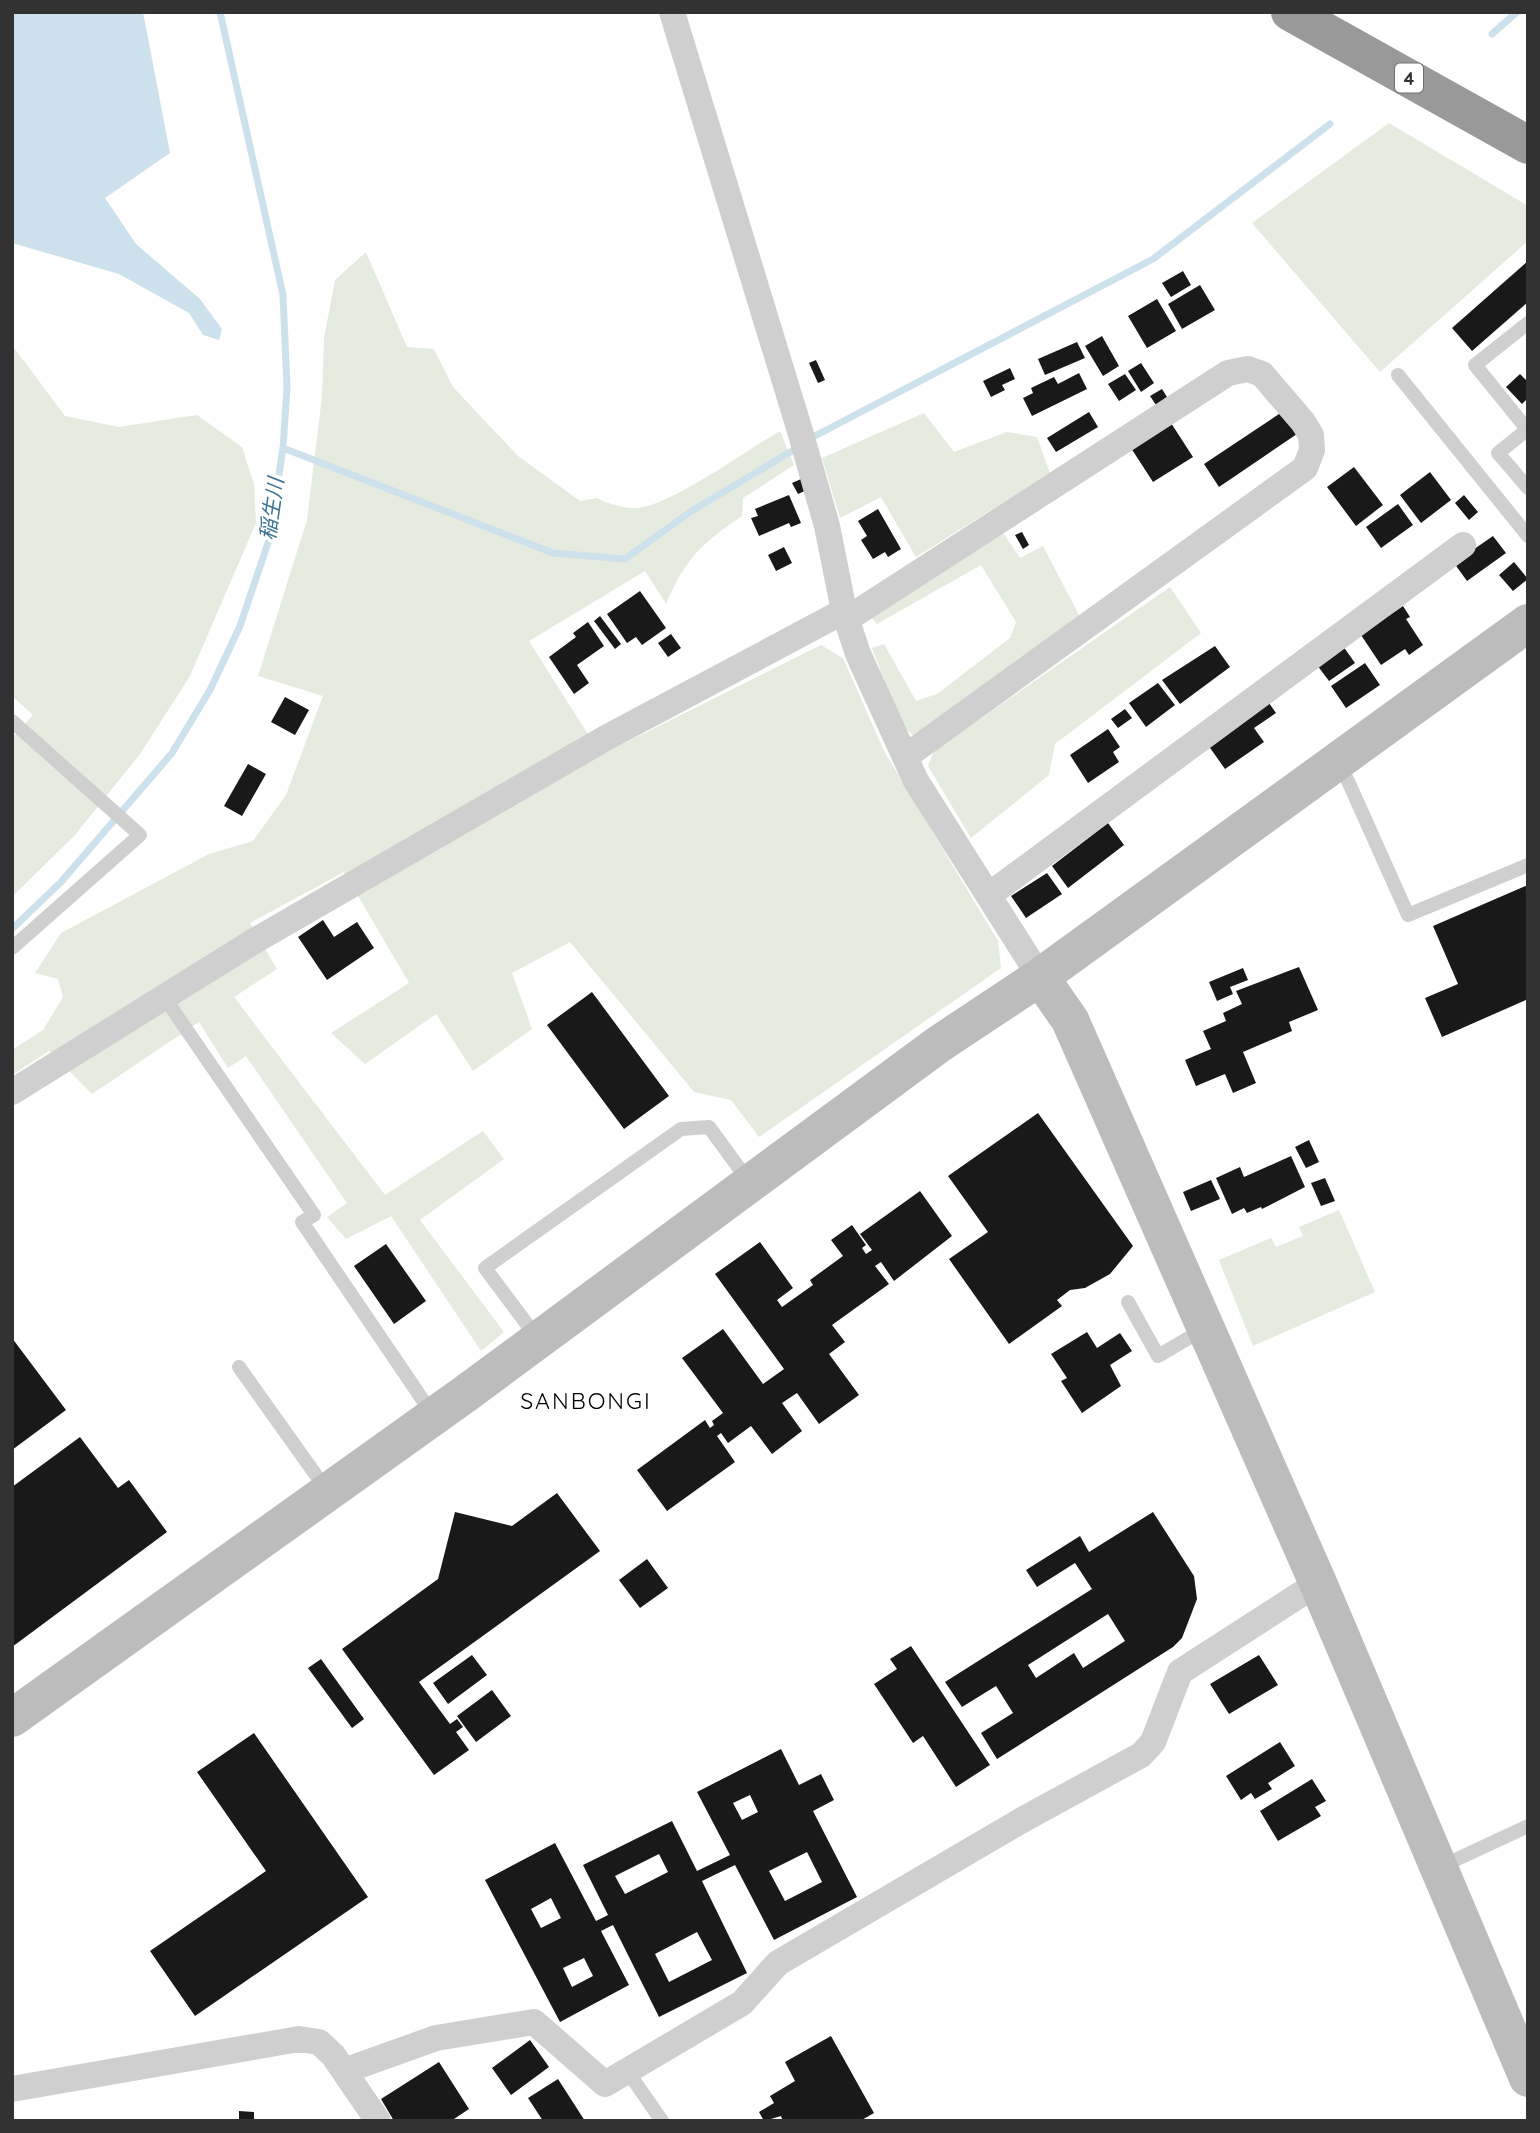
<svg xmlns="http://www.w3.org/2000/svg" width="1540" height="2133" font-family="Quicksand,'Noto Sans JP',sans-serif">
<rect width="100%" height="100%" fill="#fff"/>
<!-- green -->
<path fill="#e5ebde" d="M 1389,123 L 1528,206 L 1528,241 L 1380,372 L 1252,223 Z
M 366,252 L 407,347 L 434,349 L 453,387 L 518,456 L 580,501 L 597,498 C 608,504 625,509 638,508 C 675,503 745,451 780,431 L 794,465 L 743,498 L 742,516 C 701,544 686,558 666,604 L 645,571 L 529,641 L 601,755 L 821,645 L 843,658 L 884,751 L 998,941 L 1001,968 L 759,1137 L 731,1100 L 694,1092 L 570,942 L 512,973 L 532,1029 L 473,1071 L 436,1014 L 365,1064 L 331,1033 L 409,983 L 344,872 L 250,923 L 277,969 L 234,997 L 385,1195 L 483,1131 L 504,1159 L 420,1220 L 504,1332 L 481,1351 L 391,1216 L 346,1239 L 327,1217 L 347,1203 L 246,1056 L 228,1068 L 199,1022 L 92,1094 L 49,1051 L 12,1075 L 12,1050 L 43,1030 L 63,997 L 58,979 L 35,973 L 61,933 L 209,854 L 253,841 L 286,795 L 323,696 L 258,676 L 307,520 L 322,396 L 324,338 L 335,280 Z
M 12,345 L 65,416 L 119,427 L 197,415 L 242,447 L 254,484 L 256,523 L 190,676 L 140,754 L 75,835 L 12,897 L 12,738 L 33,715 L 12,696 Z
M 924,413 L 954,452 L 1007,432 L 1037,437 L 1050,473 L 916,557 L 881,497 L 840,518 L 822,458 Z
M 1004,534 L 1020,558 L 1043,546 L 1080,617 L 914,736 L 901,725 L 872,648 L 884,644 L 916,701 L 937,694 L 1010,638 L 1016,622 L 981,565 L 877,624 L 868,613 L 990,538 Z
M 1170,587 L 1201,633 L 1055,744 L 1049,775 L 971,838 L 928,766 L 934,751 Z
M 1339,1210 L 1375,1292 L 1253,1346 L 1219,1260 L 1271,1238 L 1276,1247 L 1303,1236 L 1299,1227 Z"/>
<!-- water -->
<path fill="#cde1ed" d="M 12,12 L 143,12 L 170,153 L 105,198 L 136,244 L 200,299 L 222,329 L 219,340 L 203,335 L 189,313 L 119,274 L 12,243 Z"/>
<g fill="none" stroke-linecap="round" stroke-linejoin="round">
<!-- stream -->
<path stroke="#cde1ed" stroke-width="7" d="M 1492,34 L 1517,12
M 813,437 L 1153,259 L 1330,124
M 283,448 L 553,553 L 625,559 L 690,512 L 797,448
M 12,929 L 61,882 L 172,753 L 210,690 L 240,626 L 269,540 L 283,448 L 287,387 L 283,295 L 220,12"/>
</g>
<!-- building -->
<path fill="#191919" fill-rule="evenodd" d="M 1528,261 L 1528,302 L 1472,351 L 1452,328 Z
M 1183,271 L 1191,285 L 1171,297 L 1162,283 Z
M 1200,285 L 1215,310 L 1182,329 L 1168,304 Z
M 1157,299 L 1176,331 L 1147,348 L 1128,316 Z
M 1102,336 L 1119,366 L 1103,376 L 1085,346 Z
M 1077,342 L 1085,358 L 1045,375 L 1038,359 Z
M 816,360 L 825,380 L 818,383 L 809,363 Z
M 1141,363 L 1154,383 L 1141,392 L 1128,371 Z
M 1010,368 L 1015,379 L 1002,385 L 1005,390 L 991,397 L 983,381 Z
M 1079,373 L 1087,389 L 1032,416 L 1023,398 L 1033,393 L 1031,388 L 1054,377 L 1058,384 Z
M 1125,374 L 1136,390 L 1119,401 L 1108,384 Z
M 1520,374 L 1528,382 L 1528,398 L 1522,404 L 1506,387 Z
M 1162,389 L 1167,397 L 1156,405 L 1150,396 Z
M 1089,412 L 1098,427 L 1056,452 L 1047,438 Z
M 1282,412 L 1297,434 L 1219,487 L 1204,464 Z
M 1171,423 L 1193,457 L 1153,482 L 1131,448 Z
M 1354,467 L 1383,505 L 1356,526 L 1327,487 Z
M 1430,472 L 1451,500 L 1421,523 L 1400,495 Z
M 801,479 L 807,490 L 798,494 L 792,483 Z
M 789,495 L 801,523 L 791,527 L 789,523 L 759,536 L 751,518 L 758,516 L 755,509 Z
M 1464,495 L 1478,512 L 1469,520 L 1455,503 Z
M 1398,504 L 1413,525 L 1381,548 L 1366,527 Z
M 878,509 L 901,549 L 888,557 L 885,552 L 873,559 L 861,540 L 867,536 L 858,521 Z
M 1022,532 L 1029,545 L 1023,549 L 1015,535 Z
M 1493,536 L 1506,553 L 1467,581 L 1454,563 Z
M 784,547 L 792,563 L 776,571 L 768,555 Z
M 1514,562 L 1528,579 L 1513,591 L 1499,575 Z
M 640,591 L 666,628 L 642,645 L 636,637 L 627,643 L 607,614 Z
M 1403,606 L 1410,617 L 1406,619 L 1423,645 L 1409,655 L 1405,649 L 1381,665 L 1361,635 Z
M 600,616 L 621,644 L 615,649 L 594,621 Z
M 588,622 L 604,646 L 577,665 L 589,683 L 574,694 L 549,657 L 576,637 L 573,633 Z
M 671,634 L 681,648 L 668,657 L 658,643 Z
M 1215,646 L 1230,667 L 1180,704 L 1162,680 Z
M 1343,646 L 1355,663 L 1329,681 L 1317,665 Z
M 1365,663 L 1380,685 L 1346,708 L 1331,686 Z
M 1158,683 L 1175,705 L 1146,727 L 1129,703 Z
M 285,697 L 309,710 L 295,735 L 271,722 Z
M 1269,703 L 1276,713 L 1254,728 L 1264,742 L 1225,769 L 1208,745 Z
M 1125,709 L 1132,718 L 1118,728 L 1111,719 Z
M 1108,729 L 1120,747 L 1113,752 L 1119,762 L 1088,783 L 1070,755 Z
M 248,764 L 266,774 L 242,816 L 224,806 Z
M 1108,823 L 1124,845 L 1068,888 L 1052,866 Z
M 1047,873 L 1062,894 L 1026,918 L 1011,896 Z
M 1528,885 L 1528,999 L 1442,1037 L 1425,998 L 1458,984 L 1433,926 Z
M 323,920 L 334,937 L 357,922 L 374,948 L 327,980 L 298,937 Z
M 1299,967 L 1318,1010 L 1289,1022 L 1292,1031 L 1243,1052 L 1256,1083 L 1233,1093 L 1225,1074 L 1196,1086 L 1185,1060 L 1211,1049 L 1203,1031 L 1226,1021 L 1223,1013 L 1242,1004 L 1236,991 Z
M 1243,968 L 1248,980 L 1230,987 L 1233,994 L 1217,1001 L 1209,982 Z
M 592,992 L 669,1096 L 624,1129 L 547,1025 Z
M 1038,1113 L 1133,1246 L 1110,1274 L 1085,1288 L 1070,1290 L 1057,1300 L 1062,1306 L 1009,1344 L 949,1259 L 988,1232 L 948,1176 Z
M 1309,1140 L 1319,1162 L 1306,1168 L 1295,1147 Z
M 1291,1156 L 1305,1187 L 1262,1209 L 1261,1207 L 1247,1213 L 1244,1208 L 1232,1214 L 1216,1178 L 1240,1167 L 1244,1177 Z
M 1325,1178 L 1335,1201 L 1321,1206 L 1311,1183 Z
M 1211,1180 L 1220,1199 L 1191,1211 L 1183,1192 Z
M 920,1191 L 952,1236 L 894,1281 L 881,1262 L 875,1266 L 889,1284 L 832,1325 L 845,1342 L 829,1354 L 859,1395 L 819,1424 L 797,1393 L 782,1403 L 802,1431 L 772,1454 L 751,1426 L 728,1443 L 721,1433 L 717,1436 L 735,1462 L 667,1511 L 637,1470 L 705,1420 L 710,1428 L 714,1425 L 712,1421 L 723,1413 L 682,1358 L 723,1329 L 763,1384 L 784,1369 L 715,1274 L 760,1242 L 793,1288 L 777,1300 L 782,1307 L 813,1285 L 810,1280 L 843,1256 L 831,1240 L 852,1225 L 866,1245 L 862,1248 L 866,1254 L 872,1250 L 860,1234 Z
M 386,1244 L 426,1301 L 394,1324 L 354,1266 Z
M 1087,1332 L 1097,1348 L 1120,1333 L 1132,1351 L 1110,1365 L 1121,1386 L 1082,1413 L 1061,1381 L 1067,1378 L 1051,1354 Z
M 12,1338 L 66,1410 L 12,1450 Z
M 80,1437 L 118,1488 L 129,1480 L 167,1532 L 12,1647 L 12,1487 Z
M 557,1493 L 600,1551 L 419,1682 L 450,1724 L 457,1719 L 463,1727 L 456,1732 L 469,1750 L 434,1775 L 342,1649 L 438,1579 L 455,1512 L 512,1526 Z
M 1153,1512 L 1194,1576 L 1197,1599 L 1182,1638 L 1173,1647 L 997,1759 L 981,1733 L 1013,1713 L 996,1686 L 962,1707 L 945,1682 L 1092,1589 L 1075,1563 L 1037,1587 L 1026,1570 L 1080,1536 L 1089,1552 ZM 1108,1614 L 1125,1641 L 1083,1668 L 1074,1653 L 1036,1678 L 1028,1665 Z
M 647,1559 L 668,1588 L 640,1608 L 619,1580 Z
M 911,1646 L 990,1765 L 956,1787 L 923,1736 L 913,1743 L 874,1684 L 897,1669 L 890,1659 Z
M 472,1655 L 487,1675 L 448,1704 L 433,1683 Z
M 1259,1655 L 1278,1685 L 1229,1714 L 1210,1684 Z
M 321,1659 L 364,1719 L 352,1728 L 308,1668 Z
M 492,1690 L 511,1716 L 476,1742 L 457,1716 Z
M 254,1733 L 368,1897 L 195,2016 L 150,1951 L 266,1871 L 197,1772 Z
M 1280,1742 L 1295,1766 L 1268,1783 L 1272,1789 L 1255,1799 L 1251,1793 L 1241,1800 L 1226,1776 Z
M 781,1749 L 799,1785 L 821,1774 L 834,1800 L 813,1811 L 857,1897 L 774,1940 L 735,1865 L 702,1881 L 747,1973 L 659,2017 L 613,1925 L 601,1931 L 629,1985 L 560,2022 L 485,1880 L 555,1843 L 596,1921 L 608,1915 L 583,1865 L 672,1821 L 697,1871 L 730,1855 L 697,1792 ZM 750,1795 L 758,1812 L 742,1820 L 733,1803 ZM 807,1852 L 822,1882 L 785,1901 L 769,1871 ZM 659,1854 L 668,1872 L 625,1894 L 615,1876 ZM 551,1898 L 561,1918 L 541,1928 L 531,1909 ZM 697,1932 L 712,1960 L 669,1982 L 655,1954 ZM 584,1958 L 593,1976 L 572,1987 L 563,1968 Z
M 1312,1779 L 1326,1801 L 1315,1807 L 1321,1816 L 1278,1841 L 1260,1811 Z
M 831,2036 L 874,2113 L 860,2121 L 783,2121 L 781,2116 L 764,2121 L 759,2112 L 774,2103 L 770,2096 L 795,2081 L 785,2062 Z
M 530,2040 L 549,2067 L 511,2095 L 492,2068 Z
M 439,2062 L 469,2109 L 451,2121 L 394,2121 L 381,2099 Z
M 558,2079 L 585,2121 L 543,2121 L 528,2098 Z
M 239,2111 L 254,2112 L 254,2121 L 239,2121 Z"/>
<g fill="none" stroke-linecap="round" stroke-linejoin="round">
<!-- lane -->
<path stroke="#cfcfcf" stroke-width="14" d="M 1398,375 L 1528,536
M 1527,429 L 1475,365 L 1528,323
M 1528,429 L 1498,453 L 1528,488
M 12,721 L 140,835 L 12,948
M 1338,764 L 1348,781 L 1408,915 L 1528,865
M 164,997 L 314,1215 L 302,1222 L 433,1415
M 1128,1302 L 1158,1356 L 1204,1329
M 538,1339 L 485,1268 L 681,1129 L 709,1127 L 750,1183
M 239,1367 L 328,1492
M 1440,1867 L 1528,1826
M 628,2072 L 662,2121"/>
<!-- street -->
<path stroke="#cfcfcf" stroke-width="26" d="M 672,12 L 800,431 L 827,526 L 844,611 L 858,654 L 916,781 L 1040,977
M 847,619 L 1228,373 L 1248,369 L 1262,374 L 1303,422 L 1311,435 L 1312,450 L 1305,468 L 905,757
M 989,895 L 1463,545
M 12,1092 L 251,943 L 604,739 L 844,611
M 344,2071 L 436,2038 L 534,2022 L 605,2084 L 742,2003 L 778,1963 L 1024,1819 L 1141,1755 L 1153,1742 L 1180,1672 L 1318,1583
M 12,2089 L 299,2039 L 319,2042 L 333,2055 L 378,2121"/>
<!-- secondary -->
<path stroke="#bcbcbc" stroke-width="38" d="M 1040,977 L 1070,1020 L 1318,1583 L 1528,2078
M 12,1718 L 465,1394 L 939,1044 L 1040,977 L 1528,623"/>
<!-- highway -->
<path stroke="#999" stroke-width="38" d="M 1290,12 L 1528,145"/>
</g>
<g text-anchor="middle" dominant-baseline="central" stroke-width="7" stroke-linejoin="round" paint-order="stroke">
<!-- shield labels -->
<rect fill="#fff" stroke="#707070" stroke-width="2" x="1395" y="63.5" width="28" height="29" rx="5"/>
<g font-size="18" font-weight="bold" fill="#323232">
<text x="1409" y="78">4</text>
</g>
<!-- water labels -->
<g font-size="21" font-style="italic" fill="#3e7495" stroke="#fff">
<text transform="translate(271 509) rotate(-82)">稲生川</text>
</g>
<!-- quarter labels -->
<g font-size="23" letter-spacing="2" fill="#000" stroke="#fff">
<text x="586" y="1400">SANBONGI</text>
</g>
</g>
<!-- border -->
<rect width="1540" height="2133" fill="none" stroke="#323232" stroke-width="28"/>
</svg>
